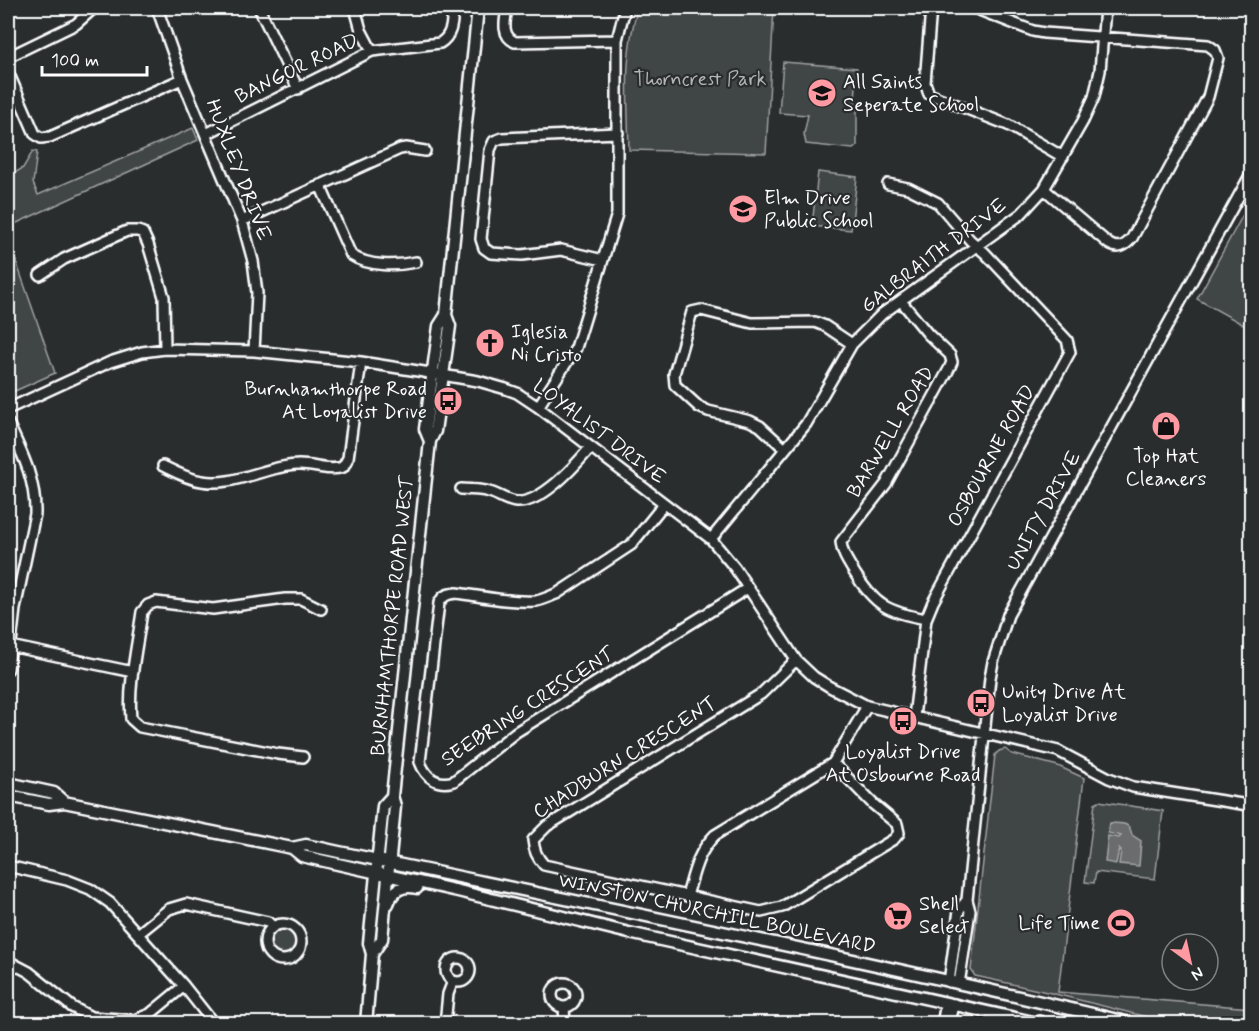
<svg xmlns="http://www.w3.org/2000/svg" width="1259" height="1031" font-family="Mynerve,sans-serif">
<rect width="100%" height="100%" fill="#2a2d2e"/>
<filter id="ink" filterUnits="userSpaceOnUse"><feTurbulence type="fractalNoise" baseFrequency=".0167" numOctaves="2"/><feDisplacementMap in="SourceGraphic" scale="12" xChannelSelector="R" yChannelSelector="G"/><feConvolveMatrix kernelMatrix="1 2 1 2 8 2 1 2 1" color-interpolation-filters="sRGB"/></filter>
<g filter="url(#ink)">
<!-- green -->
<path fill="#414445" stroke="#a0a2a2" stroke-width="1.5" d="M 638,8 L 774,8 L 766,153 L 629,150 C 628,102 623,54 638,8 Z
M 783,62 L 857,68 L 855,102 L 857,104 L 857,146 L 853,149 L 806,144 L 804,134 L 808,115 L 779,113 Z
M 193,128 L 198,140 L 8,227 L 8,177 L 23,168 L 33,151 L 37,152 L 33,183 L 38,195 Z
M 818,172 L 857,177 L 851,230 L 812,226 Z
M 1251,200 L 1251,329 L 1197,299 Z
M 8,238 L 55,373 L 8,394 Z
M 1005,749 L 1012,754 L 1058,766 L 1084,778 L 1058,992 L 1251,1008 L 1251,1023 L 1171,1023 L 1047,992 L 980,977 L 975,976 L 971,970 L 995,755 L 999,751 Z
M 1099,801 L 1163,811 L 1155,879 L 1096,872 L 1094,883 L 1085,882 L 1095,803 Z
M269 942a14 14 0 1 1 28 0a14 14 0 1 1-28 0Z"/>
<!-- water -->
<path fill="#6a6c6d" stroke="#a6a7a7" stroke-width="1.5" d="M 1110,823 C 1122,824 1129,821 1132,835 L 1141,841 L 1139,866 L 1119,864 L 1121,851 L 1119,849 L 1116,864 L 1105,862 L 1108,836 L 1119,838 L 1121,836 L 1108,833 Z"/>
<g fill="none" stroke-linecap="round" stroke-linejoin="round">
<!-- minor casing -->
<g stroke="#fff" stroke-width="14">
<path id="minor" d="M 157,8 L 182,79 L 242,221 L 253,261 L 257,293 L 254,351
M 259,8 L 298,89
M 355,8 L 361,30 L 372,51
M 507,8 C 505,21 501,36 515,42 L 617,40
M 931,8 L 925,83 L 929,94 L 1008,125 L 1063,157
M 974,8 L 1033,31 L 1044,33 L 1208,45 L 1215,50 L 1218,58 L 1208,97 L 1132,238 C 1125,246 1119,250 1109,244 L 1044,189
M 8,57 L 76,24 L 94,8
M 8,72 L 35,134 L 41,138 L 50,137 L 182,79
M 206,134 L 372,51 L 440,43 C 453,35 452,21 453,8
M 888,184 L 908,188 L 938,203 L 970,240 L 985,253 L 1067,340 L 1070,352 L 933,602 L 926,619 L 914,717
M 320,185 L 351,255 C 369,267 396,266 416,262
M 242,221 L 400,149 L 406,148 L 425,151
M 603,260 L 561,250 L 522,255 L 491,253 L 484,248 L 481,239 L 490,150 L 494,141 L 502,138 L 618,133
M 40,275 L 64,259 L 127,231 L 138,231 L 143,233 L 148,244 L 164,297 L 165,349
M 901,301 L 928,334 L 950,355 L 952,362 L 949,369 L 886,484 L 841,542 C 842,554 848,562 854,572 C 875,606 888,612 926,619
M 538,407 L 576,348 L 617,214 L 617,40 L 625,8
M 8,409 L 110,362 L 142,352 L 165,349 L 254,351 L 361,362 L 424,372 L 478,381 L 506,389 L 517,393 L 538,407 L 711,539 L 735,568 L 796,660 L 814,677 L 830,687 L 867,706 L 1058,751 L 1109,778 L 1133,787 L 1248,805 L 1252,804
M 8,423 C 22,453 36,480 35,514 L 15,609 L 8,669
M 785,449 L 760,426 L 750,421 L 708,411 L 699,407 L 675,385 L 674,374 L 692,312 L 701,310 L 752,323 L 815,322 L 825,326 L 852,344
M 163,466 C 175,472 188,479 202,481 C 234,487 266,466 297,465 C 313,464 328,472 343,467 L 348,458 L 361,362
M 461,489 C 470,490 481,489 489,492 C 498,494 506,501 516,502 C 541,504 575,466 590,448
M 664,504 L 631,545 L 558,593 C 551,596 543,600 536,601 C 510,603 481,596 456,593 C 448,594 443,595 439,603 L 420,762 C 426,778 438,786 454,781 L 516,732 L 748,588
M 711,539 L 806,424 L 852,344 L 882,314 L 1021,214 L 1044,189 L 1083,121 L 1094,97 L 1100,71 L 1105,8
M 10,646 L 133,672
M 796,660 L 761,694 L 547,826 L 533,840 C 534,851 537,857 544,865 L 761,912 L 782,907 L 894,839 L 899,833 L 897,824 L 873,804 L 833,763
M 303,757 L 278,754 L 140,727 L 131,719 C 128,684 137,647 142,612 L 148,605 L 156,602 L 213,609 L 285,599 L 301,599 L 321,609
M 8,866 L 67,880 L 90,889 L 110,903 L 184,986 L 214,1024
M 687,896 C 694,872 697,853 715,835 L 833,763 L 867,706
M265 942a18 18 0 1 1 36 0a18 18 0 1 1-36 0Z
M 138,934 L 169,909 L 186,904 L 268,922 L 273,927
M446 970a12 12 0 1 1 24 0a12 12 0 1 1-24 0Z
M 8,961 L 29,972 L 72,1007 L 91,1017 L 134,1020 L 150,1014 L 184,986
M 949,982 L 959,910 L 967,900
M552 995a12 12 0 1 1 24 0a12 12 0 1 1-24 0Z
M 959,984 L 970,911 L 967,900 L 990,678 L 993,662 L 1008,615 L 1252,172
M 564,1007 L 565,1024
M 445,1024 L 448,994 L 453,981
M 942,1024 L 946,1003
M 950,1024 L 954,1004"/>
</g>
<!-- major casing -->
<g stroke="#fff" stroke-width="15">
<path id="major" d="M 430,441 L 425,429 L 439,326 L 446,315 L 478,8
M 8,783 L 54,793 L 64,802
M 8,796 L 49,804 L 64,802 L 292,848 L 306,845 C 582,903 859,958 1134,1024
M 292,848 L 302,856 L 458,891 L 629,933 L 1042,1024
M 388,904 C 393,889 403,885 417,888
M 372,954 L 382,939 L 395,806 L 392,796 L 430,441 L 435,431 L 450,326 L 446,315
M 366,1024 L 372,954 L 369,943 L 383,806 L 392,796"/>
</g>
<!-- highway casing -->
<g stroke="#fff" stroke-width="18">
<path id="highway" d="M 1039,1023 L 1040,1024"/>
</g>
<!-- minor -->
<use href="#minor" stroke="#2a2d2e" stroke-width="9"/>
<!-- major -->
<use href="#major" stroke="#2a2d2e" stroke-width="10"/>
<!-- highway -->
<use href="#highway" stroke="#2a2d2e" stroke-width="14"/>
</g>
</g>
<!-- icons -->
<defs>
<g id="school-disc" transform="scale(1.5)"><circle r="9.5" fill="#ff9aa2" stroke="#2a2d2e"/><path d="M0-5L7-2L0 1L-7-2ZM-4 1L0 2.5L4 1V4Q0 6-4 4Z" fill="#111"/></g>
<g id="church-disc" transform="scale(1.5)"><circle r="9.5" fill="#ff9aa2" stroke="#2a2d2e"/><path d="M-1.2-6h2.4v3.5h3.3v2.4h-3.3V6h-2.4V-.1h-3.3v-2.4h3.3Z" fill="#111"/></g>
<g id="bus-disc" transform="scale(1.5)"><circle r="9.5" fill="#ff9aa2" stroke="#2a2d2e"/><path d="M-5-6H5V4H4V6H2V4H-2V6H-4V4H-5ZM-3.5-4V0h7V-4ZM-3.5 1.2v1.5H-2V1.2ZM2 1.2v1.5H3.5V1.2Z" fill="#111"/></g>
<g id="shop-disc" transform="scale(1.5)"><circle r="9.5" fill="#ff9aa2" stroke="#2a2d2e"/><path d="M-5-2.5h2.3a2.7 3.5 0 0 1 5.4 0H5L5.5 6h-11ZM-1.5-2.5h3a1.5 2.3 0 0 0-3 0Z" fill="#111"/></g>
<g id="supermarket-disc" transform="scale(1.5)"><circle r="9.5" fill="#ff9aa2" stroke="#2a2d2e"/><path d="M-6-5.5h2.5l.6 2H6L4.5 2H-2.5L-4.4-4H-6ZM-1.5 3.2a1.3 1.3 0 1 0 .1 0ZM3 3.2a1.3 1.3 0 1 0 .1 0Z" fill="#111"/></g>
<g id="stadium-disc" transform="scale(1.5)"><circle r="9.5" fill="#ff9aa2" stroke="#2a2d2e"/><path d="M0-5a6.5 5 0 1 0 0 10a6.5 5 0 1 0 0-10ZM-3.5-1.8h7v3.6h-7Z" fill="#111"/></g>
</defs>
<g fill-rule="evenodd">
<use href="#school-disc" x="822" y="93"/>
<use href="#school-disc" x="743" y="209"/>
<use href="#church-disc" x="490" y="343"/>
<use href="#bus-disc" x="448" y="401"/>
<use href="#shop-disc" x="1166" y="426"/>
<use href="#bus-disc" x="981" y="703"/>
<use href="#bus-disc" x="903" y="721"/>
<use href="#supermarket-disc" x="898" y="916"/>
<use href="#stadium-disc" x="1121" y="923"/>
</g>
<g text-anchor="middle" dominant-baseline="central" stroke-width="4.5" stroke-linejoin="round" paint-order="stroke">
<!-- street labels -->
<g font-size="20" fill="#fff" stroke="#2a2d2e">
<text transform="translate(297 69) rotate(-26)">BANGOR ROAD</text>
<text transform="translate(238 170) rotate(69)">HUXLEY DRIVE</text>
<text transform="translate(934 256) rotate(-37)">GALBRAITH DRIVE</text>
<text transform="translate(599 432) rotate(37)">LOYALIST DRIVE</text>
<text transform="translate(891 432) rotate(-59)">BARWELL ROAD</text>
<text transform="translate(992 456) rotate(-61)">OSBOURNE ROAD</text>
<text transform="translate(1044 511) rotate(-61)">UNITY DRIVE</text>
<text transform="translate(393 616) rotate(-84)">BURNHAMTHORPE ROAD WEST</text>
<text transform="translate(528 707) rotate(-33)">SEEBRING CRESCENT</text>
<text transform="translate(625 758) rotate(-32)">CHADBURN CRESCENT</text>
<text transform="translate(717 914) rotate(12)">WINSTON CHURCHILL BOULEVARD</text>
</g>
<!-- park labels -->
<g font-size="20" fill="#b3b4b5" stroke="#2a2d2e">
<text x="700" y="79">Thorncrest Park</text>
</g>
<!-- poi labels -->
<g font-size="20" fill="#fff" stroke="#2a2d2e" text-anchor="start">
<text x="843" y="82">All Saints<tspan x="843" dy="23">Seperate School</tspan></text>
<text x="764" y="198">Elm Drive<tspan x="764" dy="23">Public School</tspan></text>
<text x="511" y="332">Iglesia<tspan x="511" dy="23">Ni Cristo</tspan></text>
<text x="427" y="389" text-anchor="end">Burnhamthorpe Road<tspan x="427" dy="23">At Loyalist Drive</tspan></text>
<text x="1166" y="456" text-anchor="middle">Top Hat<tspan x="1166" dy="23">Cleaners</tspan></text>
<text x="1002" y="692">Unity Drive At<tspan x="1002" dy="23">Loyalist Drive</tspan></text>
<text x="903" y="752" text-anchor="middle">Loyalist Drive<tspan x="903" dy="23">At Osbourne Road</tspan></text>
<text x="919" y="904">Shell<tspan x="919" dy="23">Select</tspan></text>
<text x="1100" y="923" text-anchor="end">Life Time</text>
</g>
</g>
<!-- margin -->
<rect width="1259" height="1031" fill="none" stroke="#2a2d2e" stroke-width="30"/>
<rect x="15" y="15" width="1229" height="1001" fill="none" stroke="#fff" stroke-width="2" filter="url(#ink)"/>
<!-- north arrow -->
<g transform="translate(1190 962) rotate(147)"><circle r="28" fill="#2a2d2e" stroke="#7f8182" stroke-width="1.5"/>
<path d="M0-4.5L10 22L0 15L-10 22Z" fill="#ff9aa2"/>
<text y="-9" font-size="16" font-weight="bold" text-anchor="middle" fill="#ffffff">N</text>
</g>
<!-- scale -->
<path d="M42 66v9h105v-9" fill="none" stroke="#ffffff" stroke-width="3"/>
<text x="51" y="66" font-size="18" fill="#ffffff" stroke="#2a2d2e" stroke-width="4.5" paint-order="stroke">100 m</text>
</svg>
